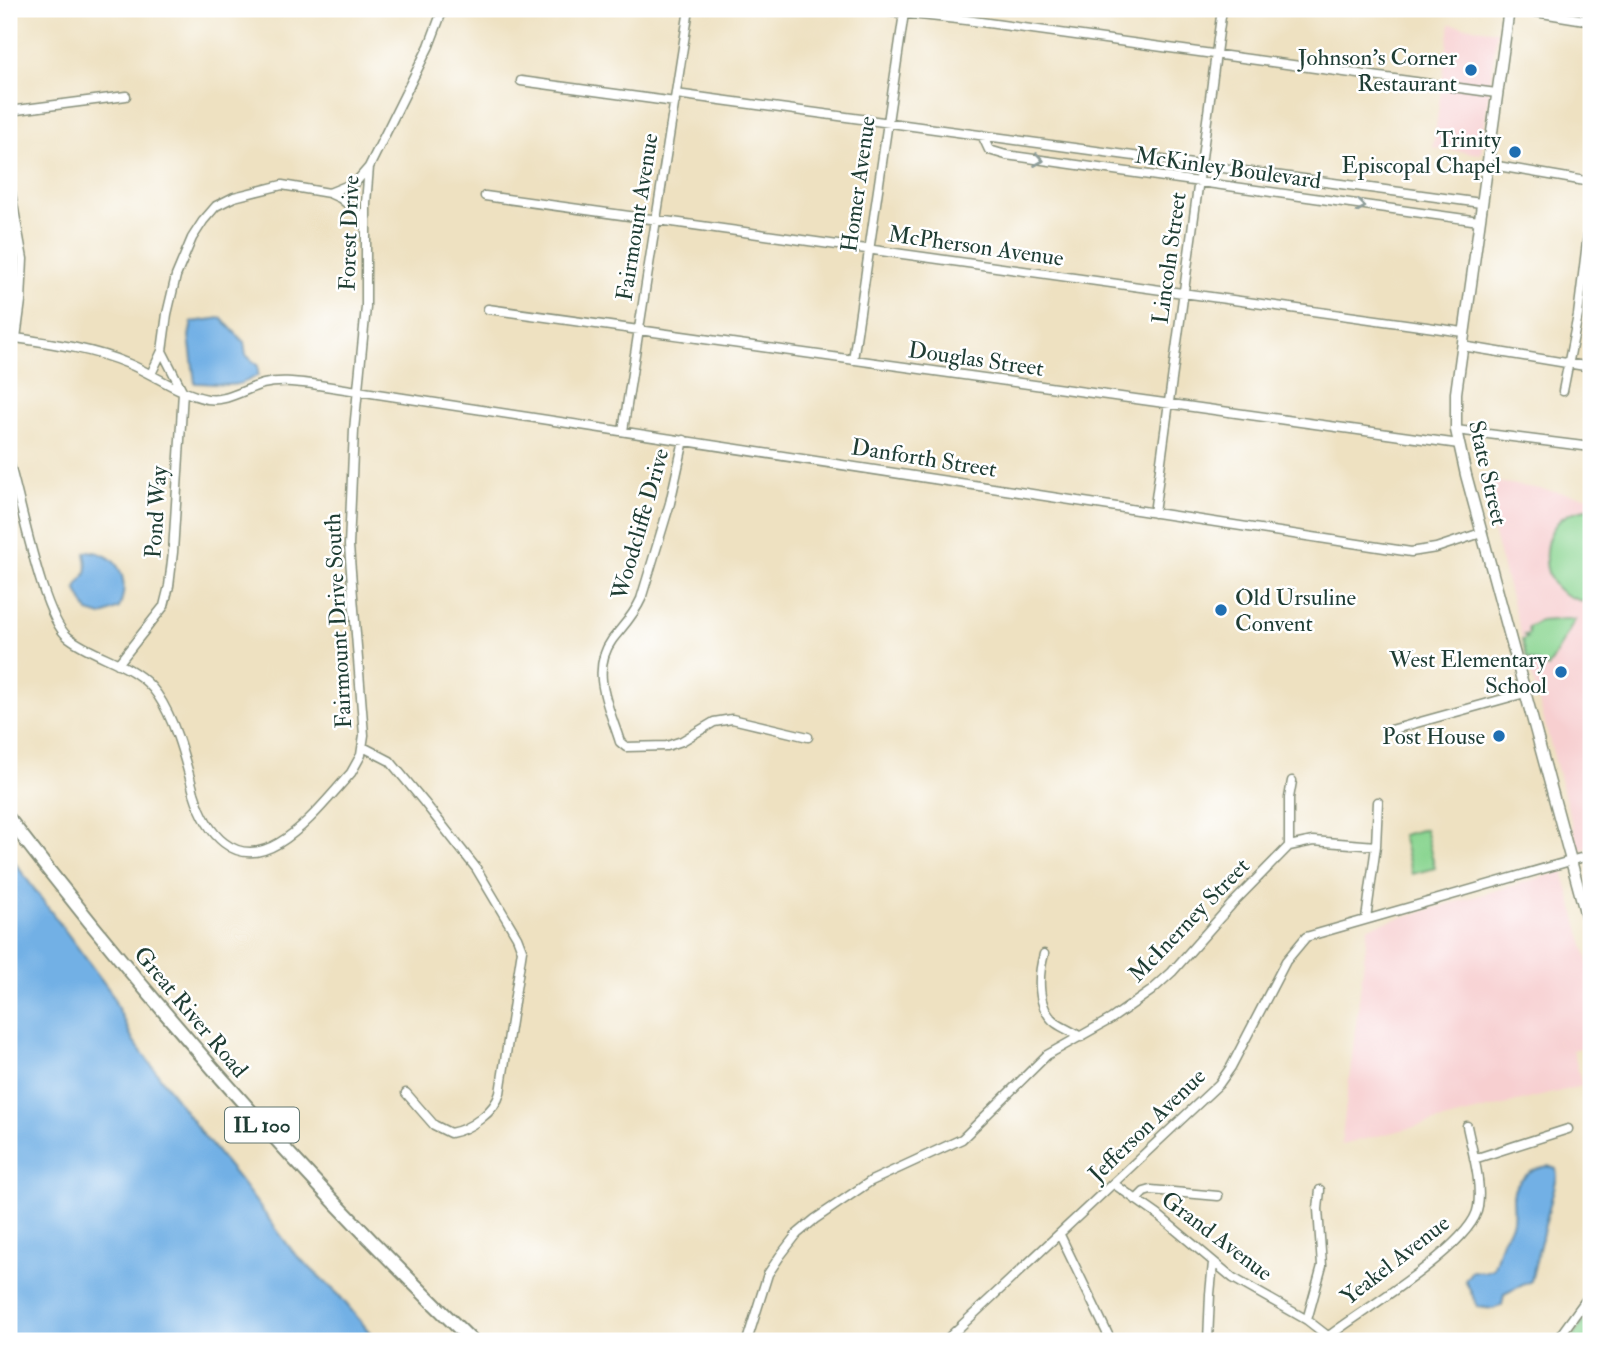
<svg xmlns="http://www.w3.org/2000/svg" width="1600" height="1350" font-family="'IM FELL Double Pica',serif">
<rect width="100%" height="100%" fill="#fff"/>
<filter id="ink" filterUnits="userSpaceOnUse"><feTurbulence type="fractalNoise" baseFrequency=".0143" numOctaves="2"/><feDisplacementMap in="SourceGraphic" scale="14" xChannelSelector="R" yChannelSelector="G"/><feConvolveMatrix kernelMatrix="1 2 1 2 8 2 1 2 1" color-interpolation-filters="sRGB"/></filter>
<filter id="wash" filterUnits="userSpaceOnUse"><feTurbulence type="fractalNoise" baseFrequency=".00686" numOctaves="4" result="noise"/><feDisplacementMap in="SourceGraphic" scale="28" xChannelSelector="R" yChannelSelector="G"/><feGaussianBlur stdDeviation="1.57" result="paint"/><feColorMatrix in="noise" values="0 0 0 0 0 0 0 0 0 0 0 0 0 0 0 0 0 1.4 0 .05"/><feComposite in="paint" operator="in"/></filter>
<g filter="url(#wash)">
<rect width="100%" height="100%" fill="#eee1c1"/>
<!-- built -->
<path fill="#f7cfd0" d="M 1450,24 L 1497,31 L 1481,154 L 1433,148 Z
M 1479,479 L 1591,497 L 1591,847 L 1579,850 Z
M 1563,871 L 1591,971 L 1591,1045 L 1573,1050 L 1582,1086 L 1341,1145 L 1368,927 Z"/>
<!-- green -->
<path fill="#8ad591" stroke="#548962" stroke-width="2" d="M 1591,508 L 1591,604 C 1581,601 1569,598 1560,591 C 1540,573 1542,538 1560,520 C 1569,512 1580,510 1591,508 Z
M 1567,619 L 1575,620 L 1548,668 L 1527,658 L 1522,640 L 1527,638 L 1524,635 L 1529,634 L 1528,627 L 1539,621 Z
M 1425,829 L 1435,868 L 1412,874 L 1402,835 Z
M 1591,1312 L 1591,1341 L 1569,1341 Z"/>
<!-- water -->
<path fill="#72b0e5" stroke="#48768c" stroke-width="2" d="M 221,318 L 244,342 L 246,355 L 258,366 L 258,375 C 234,391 221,383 195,383 L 189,336 L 192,322 Z
M 89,551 C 121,555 130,581 119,608 L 101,616 L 88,612 L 76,589 C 78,582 82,580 85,575 C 89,568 86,560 85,553 Z
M 9,855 L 110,991 L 133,1040 L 202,1134 L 242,1183 L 294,1253 L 338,1294 L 377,1341 L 9,1341 Z
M 1548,1166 L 1556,1169 L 1557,1177 L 1531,1281 L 1504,1294 L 1502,1305 L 1493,1309 L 1478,1307 L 1465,1280 L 1472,1271 L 1484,1272 L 1493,1269 C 1497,1259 1499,1248 1503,1238 C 1505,1233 1511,1229 1512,1224 C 1515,1215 1513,1206 1513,1196 C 1514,1180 1533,1168 1548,1166 Z"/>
</g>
<g filter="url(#ink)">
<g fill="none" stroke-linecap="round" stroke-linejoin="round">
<!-- minor casing -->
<g stroke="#868f7a" stroke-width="11">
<path id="minor" d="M 865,9 L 966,20 L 1496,93
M 1517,9 L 1591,21
M 521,81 L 675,102
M 676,94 L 1481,203
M 9,111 L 126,96
M 982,135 L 989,150 L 1006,155 L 1479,221
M 1486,164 L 1591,182
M 9,182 L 23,259 L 21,301 L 16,338
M 329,193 L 356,182 L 369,167
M 485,196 L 1463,332
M 488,309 L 1459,444
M 9,337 C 50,343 91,348 129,364 C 155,375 178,393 207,399 C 228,402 244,389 263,384 C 279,380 295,382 312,384 L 1411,552 L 1436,548 L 1481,533
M 1462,346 L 1591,367
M 853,360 L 904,13
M 151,374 L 162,351
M 1563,391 L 1578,315 L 1591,210
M 1456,430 L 1591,447
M 623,431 L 689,9
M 684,440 L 670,503 L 641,599 C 634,615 623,626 612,640 C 589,672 610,709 620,742 L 626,747 L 667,746 L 682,741 L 714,722 L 732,719 L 808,737
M 9,462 C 21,500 42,616 68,637 C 96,659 136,663 157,694 C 176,722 185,760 194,793 C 206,832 234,870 279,843 C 306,827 329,797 351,773 L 361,755 L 364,735 L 349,546 L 354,430 L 366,307 L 366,203 L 369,167 L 429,46 L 443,9
M 1154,513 L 1222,9
M 118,664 L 164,606 L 169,586 L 173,552 L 183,392 L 162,351 L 167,314 L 176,276 L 192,238 L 203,221 L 216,206 L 234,197 L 282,185 L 329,193 L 340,198 L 366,219
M 1391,730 L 1525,693
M 363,747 L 390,761 L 424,802 L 476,868 L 517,937 L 522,950 L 500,1093 C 495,1112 469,1130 450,1133 L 434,1125 L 406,1093
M 1289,846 L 1289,798 L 1292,781
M 1366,919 L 1376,846 L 1378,802
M 1044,954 C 1038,975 1036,1008 1056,1023 C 1063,1028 1073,1032 1081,1037
M 1474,1159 L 1568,1129
M 1114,1184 L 1158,1215 L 1233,1278 L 1307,1320 L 1334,1341
M 1136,1200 L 1144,1192 L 1151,1190 L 1218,1196
M 1060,1235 L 1111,1341
M 1307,1320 L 1322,1266 L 1318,1209 L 1320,1190
M 1329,1336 C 1361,1311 1473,1245 1478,1207 C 1482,1181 1472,1151 1467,1126
M 747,1341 L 768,1274 L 780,1256 L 797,1234 L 815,1219 L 871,1181 L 962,1139 L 1047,1055 L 1111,1019 L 1151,991 L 1172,972 L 1232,904 L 1289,846 L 1313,841 L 1376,846
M 945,1341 L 1219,1084 L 1231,1067 L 1286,961 L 1306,937 L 1591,855
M 1208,1341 L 1210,1294 L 1213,1263
M 1556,1341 L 1591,1293"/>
</g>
<!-- tertiary casing -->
<g stroke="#868f7a" stroke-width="13">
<path id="tertiary" d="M 1509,9 L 1456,393 L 1456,430 L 1466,475 L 1591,934"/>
</g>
<!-- primary casing -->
<g stroke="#868f7a" stroke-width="16">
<path id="primary" d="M 9,819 C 152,1006 303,1178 472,1341"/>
</g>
<!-- minor -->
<use href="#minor" stroke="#fff" stroke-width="8"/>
<!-- tertiary -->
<use href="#tertiary" stroke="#fff" stroke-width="10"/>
<!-- primary -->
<use href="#primary" stroke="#fff" stroke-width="12"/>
</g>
<!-- one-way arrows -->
<defs><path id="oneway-chevron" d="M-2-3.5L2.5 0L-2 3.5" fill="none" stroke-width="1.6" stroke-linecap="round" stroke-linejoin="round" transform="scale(1.75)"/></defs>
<g stroke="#8f9e9a">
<use href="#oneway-chevron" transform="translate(1039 160) rotate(9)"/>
<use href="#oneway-chevron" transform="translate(1361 206) rotate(8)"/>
</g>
</g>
<!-- markers -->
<g fill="#1f6fb2" stroke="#fff" stroke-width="2.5">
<circle cx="1471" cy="70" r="7"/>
<circle cx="1515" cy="152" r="7"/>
<circle cx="1221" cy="610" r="7"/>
<circle cx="1561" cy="672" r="7"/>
<circle cx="1499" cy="736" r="7"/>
</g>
<g text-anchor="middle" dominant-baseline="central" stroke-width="5" stroke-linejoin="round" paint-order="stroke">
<!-- shield labels -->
<rect fill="#fff" stroke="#627771" stroke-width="2" x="225" y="1107.5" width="74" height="35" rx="5"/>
<g font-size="21" font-weight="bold" fill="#1f3d34">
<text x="262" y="1125">IL 100</text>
</g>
<!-- poi labels -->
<g font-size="23" fill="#1f3d34" stroke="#fff" text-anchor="end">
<text x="1457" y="57">Johnson's Corner<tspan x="1457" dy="26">Restaurant</tspan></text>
<text x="1501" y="139">Trinity<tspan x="1501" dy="26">Episcopal Chapel</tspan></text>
<text x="1235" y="597" text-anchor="start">Old Ursuline<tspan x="1235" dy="26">Convent</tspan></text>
<text x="1547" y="659">West Elementary<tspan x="1547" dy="26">School</tspan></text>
<text x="1485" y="736">Post House</text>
</g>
<!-- street labels -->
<g font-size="23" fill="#1f3d34" stroke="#fff">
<text transform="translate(1228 168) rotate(8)">McKinley Boulevard</text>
<text transform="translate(858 184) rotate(-82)">Homer Avenue</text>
<text transform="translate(637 217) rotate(-81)">Fairmount Avenue</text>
<text transform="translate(349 233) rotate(-88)">Forest Drive</text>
<text transform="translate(976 246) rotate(8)">McPherson Avenue</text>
<text transform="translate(1169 258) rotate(-82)">Lincoln Street</text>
<text transform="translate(976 359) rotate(8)">Douglas Street</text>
<text transform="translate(924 458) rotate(9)">Danforth Street</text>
<text transform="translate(1488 473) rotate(77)">State Street</text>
<text transform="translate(156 512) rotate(-86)">Pond Way</text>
<text transform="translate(640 524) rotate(-74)">Woodcliffe Drive</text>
<text transform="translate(338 621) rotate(-93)">Fairmount Drive South</text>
<text transform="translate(1189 920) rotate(-46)">McInerney Street</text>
<text transform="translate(191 1012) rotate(50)">Great River Road</text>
<text transform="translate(1147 1125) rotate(-44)">Jefferson Avenue</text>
<text transform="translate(1217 1236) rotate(37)">Grand Avenue</text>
<text transform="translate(1395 1260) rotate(-38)">Yeakel Avenue</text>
</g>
</g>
<!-- margin -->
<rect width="1600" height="1350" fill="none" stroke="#fff" stroke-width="35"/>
</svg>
